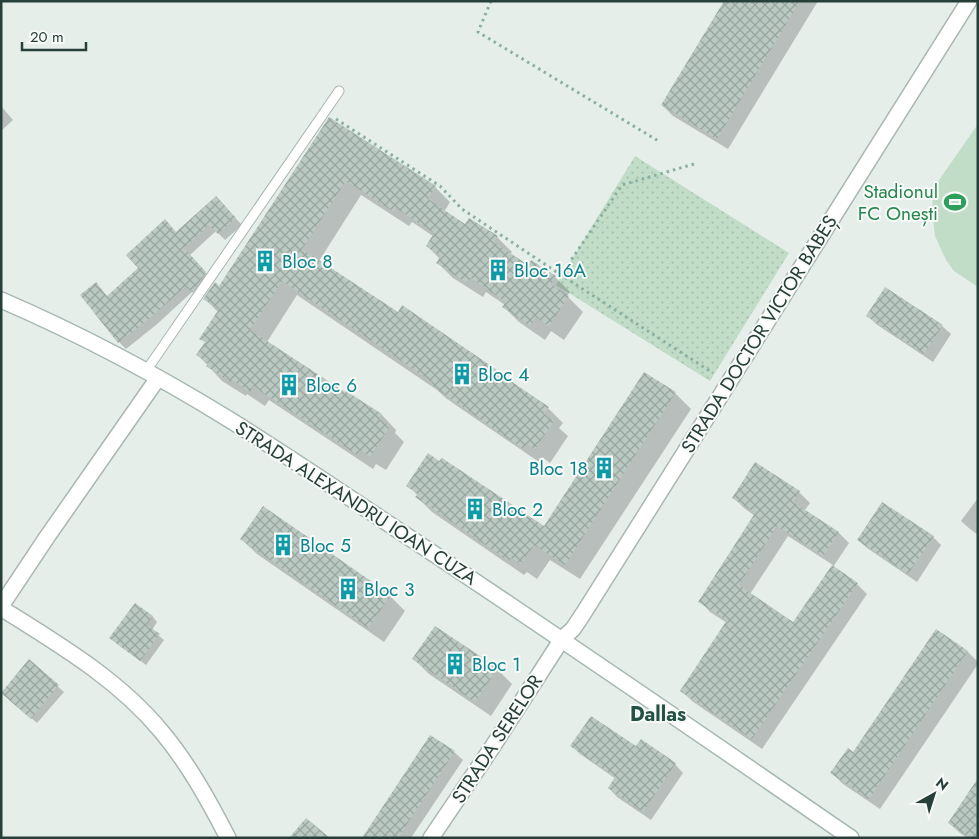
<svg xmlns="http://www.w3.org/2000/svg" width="979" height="839" font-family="Jost,sans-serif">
<defs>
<pattern id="park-dots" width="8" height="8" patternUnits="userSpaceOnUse" patternTransform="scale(1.25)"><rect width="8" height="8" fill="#c1ddc8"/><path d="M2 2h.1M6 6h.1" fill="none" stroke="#a6bfad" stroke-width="1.8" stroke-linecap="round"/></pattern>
<pattern id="building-cross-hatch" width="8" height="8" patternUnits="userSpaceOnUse" patternTransform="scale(1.25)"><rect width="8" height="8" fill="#bbc9c3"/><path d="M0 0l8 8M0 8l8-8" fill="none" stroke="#98a59f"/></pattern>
</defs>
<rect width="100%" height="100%" fill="#e6eeea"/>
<!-- grass -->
<path fill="#c1ddc8" d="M 978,124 L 978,287 L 954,271 L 946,260 L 935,236 L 932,210 L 933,194 L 939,180 Z"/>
<!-- park -->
<path fill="url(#park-dots)" d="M 635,156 L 789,253 L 710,381 L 556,285 Z"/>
<!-- shadow -->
<path fill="#0003" fill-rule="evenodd" d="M 726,1 L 818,1 L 728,149 L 673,116 L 662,105 Z
M 1,106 L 13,120 L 1,131 Z
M 329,118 L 435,187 L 450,202 L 444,212 L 465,226 L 497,237 L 512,252 L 510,254 L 528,266 L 555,277 L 570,292 L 567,296 L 583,312 L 564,340 L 551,331 L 545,340 L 519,322 L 504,307 L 505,305 L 486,292 L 483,297 L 453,278 L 438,263 L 440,259 L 427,246 L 433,236 L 412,222 L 409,226 L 361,195 L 319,261 L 398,313 L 402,307 L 496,371 L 502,376 L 548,408 L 563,423 L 559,428 L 568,436 L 550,463 L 542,457 L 539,462 L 447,399 L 437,390 L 297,295 L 267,342 L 345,393 L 346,392 L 382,415 L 396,430 L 395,433 L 404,442 L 386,470 L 376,464 L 373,469 L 269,400 L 265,406 L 247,394 L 246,396 L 222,381 L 198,355 L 206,343 L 201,339 L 218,312 L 205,299 L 219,287 Z
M 223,205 L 242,225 L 225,240 L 216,231 L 190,255 L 212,280 L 200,298 L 192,292 L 156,325 L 126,349 L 119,342 L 81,295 L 108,297 L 177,233 Z
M 886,288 L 942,326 L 951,334 L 933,362 L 876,324 L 868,316 Z
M 644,373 L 675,393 L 691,409 L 580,579 L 550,560 L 537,579 L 527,572 L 524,575 L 432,512 L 417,497 L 418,496 L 408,485 L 544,528 Z
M 756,464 L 799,492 L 810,503 L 805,510 L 839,533 L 849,543 L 833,567 L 857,584 L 867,594 L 762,749 L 692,701 L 681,690 L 727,623 L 710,612 L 700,601 L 755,516 L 744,508 L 734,498 ZM 788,536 L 833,565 L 793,623 L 750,594 Z
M 978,498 L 978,535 L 970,529 L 961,521 Z
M 933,537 L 941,545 L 917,582 L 867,548 L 858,540 Z
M 241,539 L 390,596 L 405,611 L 384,642 L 257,554 Z
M 152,616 L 157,622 L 152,630 L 164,640 L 146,665 L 116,643 Z
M 936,631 L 968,652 L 978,662 L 978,664 L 880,809 L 843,784 L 832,773 L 854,753 Z
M 414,659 L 497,669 L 512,684 L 491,716 L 429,674 Z
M 29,661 L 64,692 L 37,723 L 8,698 Z
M 431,736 L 454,752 L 463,760 L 411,838 L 363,838 Z
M 641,741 L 675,764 L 683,773 L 651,820 L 617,797 L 609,788 L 616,779 L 580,754 L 572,746 L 636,748 Z
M 949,823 L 978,838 L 967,838 L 960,833 Z"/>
<!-- building -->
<path fill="url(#building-cross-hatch)" d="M 724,1 L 800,1 L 717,139 L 661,105 Z
M 329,117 L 436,186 L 428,199 L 465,224 L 469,218 L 498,236 L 494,242 L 528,265 L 531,260 L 556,276 L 551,284 L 569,296 L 549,326 L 536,317 L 530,326 L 502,307 L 506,302 L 471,278 L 467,283 L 436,263 L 441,256 L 426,246 L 434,233 L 396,208 L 394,212 L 346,181 L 302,249 L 398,312 L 402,305 L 497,370 L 496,371 L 549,407 L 544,414 L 554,421 L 535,449 L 527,444 L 523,449 L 431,385 L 432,382 L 282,281 L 250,330 L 345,392 L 346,391 L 382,414 L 379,419 L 390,426 L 370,457 L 361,450 L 357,455 L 253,386 L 250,392 L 232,380 L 231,382 L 206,366 L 208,363 L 196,355 L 205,342 L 199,339 L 219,309 L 203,299 L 215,282 L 219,286 Z
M 216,196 L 236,218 L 218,234 L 209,225 L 184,248 L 206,272 L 193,292 L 185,287 L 149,319 L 118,343 L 80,295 L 96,282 L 107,296 L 138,268 L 126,255 L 165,219 L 176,232 Z
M 885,287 L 943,325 L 924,354 L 866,316 Z
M 644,372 L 676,392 L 565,565 L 534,545 L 521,564 L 511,558 L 509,561 L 415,497 L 418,494 L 406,486 L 428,453 L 439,461 L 442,458 L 544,526 Z
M 755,462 L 800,491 L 793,502 L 839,532 L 823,556 L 777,526 L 739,585 L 793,622 L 832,565 L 858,583 L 752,739 L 680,691 L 727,620 L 698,602 L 755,513 L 732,498 Z
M 882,502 L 934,536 L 908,574 L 857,540 Z
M 263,506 L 391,595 L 368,628 L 240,539 Z
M 135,603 L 153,616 L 147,625 L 160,634 L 140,661 L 109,638 Z
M 435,626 L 498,668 L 475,702 L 412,659 Z
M 936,629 L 968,651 L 869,799 L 830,773 L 848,748 L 853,752 Z
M 29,659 L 59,685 L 31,719 L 1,693 Z
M 591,716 L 636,746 L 641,739 L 676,763 L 643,812 L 608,788 L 615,777 L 570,746 Z
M 430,735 L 455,751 L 398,838 L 362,838 Z
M 978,778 L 978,838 L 970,838 L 948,823 Z
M 306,818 L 330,838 L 289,838 Z"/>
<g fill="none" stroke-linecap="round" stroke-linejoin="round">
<!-- service casing -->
<g stroke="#a9b6b1" stroke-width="11">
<path id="service" d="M 146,371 L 339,91"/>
</g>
<!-- minor casing -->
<g stroke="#a9b6b1" stroke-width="18">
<path id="minor" d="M 1,606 L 47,537 L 158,378
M 1,608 C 58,644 118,679 161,731 C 188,763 209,801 228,838
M 562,639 L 573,629 L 583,614 L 969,1"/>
</g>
<!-- tertiary casing -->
<g stroke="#a9b6b1" stroke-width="18">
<path id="tertiary" d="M 431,838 L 493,746 L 562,639"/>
</g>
<!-- secondary casing -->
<g stroke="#a5b9b2" stroke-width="18">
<path id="secondary" d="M 1,300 C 80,334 157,375 230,420 C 293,459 354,501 416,542 C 562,639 706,738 851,838"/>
</g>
<!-- path -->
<path stroke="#89b0a2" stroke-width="3" stroke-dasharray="2.5 4" stroke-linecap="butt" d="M 491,1 L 478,32 L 660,142
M 336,119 L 440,186 L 462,209 L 561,275
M 694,164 L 622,185 L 561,275 L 713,373"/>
<!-- service -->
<use href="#service" stroke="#fff" stroke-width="9"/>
<!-- minor -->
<use href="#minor" stroke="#fff" stroke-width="15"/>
<!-- tertiary -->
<use href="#tertiary" stroke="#fff" stroke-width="15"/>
<!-- secondary -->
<use href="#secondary" stroke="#fff" stroke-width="15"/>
</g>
<!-- icons -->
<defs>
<g id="stadium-bare" transform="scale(1.725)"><path d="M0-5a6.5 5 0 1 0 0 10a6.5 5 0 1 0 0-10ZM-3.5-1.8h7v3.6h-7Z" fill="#2e9e5b" stroke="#f7faf8" stroke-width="2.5" paint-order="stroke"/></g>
<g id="building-bare" transform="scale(1.725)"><path d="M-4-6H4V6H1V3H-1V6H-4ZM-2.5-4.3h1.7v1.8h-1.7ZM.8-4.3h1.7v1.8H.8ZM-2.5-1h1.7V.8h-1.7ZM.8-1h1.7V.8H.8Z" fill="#0f9aa8" stroke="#f7faf8" stroke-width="2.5" paint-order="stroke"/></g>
</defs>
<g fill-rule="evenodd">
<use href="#stadium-bare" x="955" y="202"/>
<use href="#building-bare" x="265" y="261"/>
<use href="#building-bare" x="498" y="270"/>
<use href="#building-bare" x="462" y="374"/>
<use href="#building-bare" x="289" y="385"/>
<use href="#building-bare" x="604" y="468"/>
<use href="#building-bare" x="475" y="509"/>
<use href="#building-bare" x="283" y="545"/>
<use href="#building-bare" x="348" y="589"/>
<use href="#building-bare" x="455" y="664"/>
</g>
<g text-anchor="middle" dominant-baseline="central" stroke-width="4" stroke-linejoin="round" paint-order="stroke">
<!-- leisure labels -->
<g font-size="19" fill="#27864d" stroke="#f7faf8" text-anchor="end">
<text x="938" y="191">Stadionul<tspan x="938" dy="22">FC Onești</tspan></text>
</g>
<!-- culture labels -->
<g font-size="19" fill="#0d838f" stroke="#f7faf8" text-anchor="start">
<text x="282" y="261">Bloc 8</text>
<text x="514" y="270">Bloc 16A</text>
<text x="478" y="374">Bloc 4</text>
<text x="306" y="385">Bloc 6</text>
<text x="588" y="468" text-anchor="end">Bloc 18</text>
<text x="492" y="509">Bloc 2</text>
<text x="300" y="545">Bloc 5</text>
<text x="364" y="589">Bloc 3</text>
<text x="472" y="664">Bloc 1</text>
</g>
<!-- street labels -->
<g font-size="19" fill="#263f38" stroke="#f7faf8">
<text transform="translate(759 334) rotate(-58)">STRADA DOCTOR VICTOR BABEȘ</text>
<text transform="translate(356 503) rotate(33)">STRADA ALEXANDRU IOAN CUZA</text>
<text transform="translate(497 739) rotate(-57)">STRADA SERELOR</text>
</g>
<!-- neighbourhood labels -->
<g font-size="20" font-weight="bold" fill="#235144" stroke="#f7faf8">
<text x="658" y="714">Dallas</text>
</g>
</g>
<!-- border -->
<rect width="979" height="839" fill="none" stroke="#263f38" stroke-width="5"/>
<!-- north arrow -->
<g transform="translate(934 794) rotate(39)" stroke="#f7faf8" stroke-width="4" paint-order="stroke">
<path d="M0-4L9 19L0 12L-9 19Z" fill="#263f38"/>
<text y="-8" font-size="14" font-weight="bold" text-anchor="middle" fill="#263f38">N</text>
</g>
<!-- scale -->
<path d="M22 42v8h64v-8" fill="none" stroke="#263f38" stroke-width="2.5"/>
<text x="30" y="42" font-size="15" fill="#263f38" stroke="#f7faf8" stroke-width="4" paint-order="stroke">20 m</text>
</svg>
